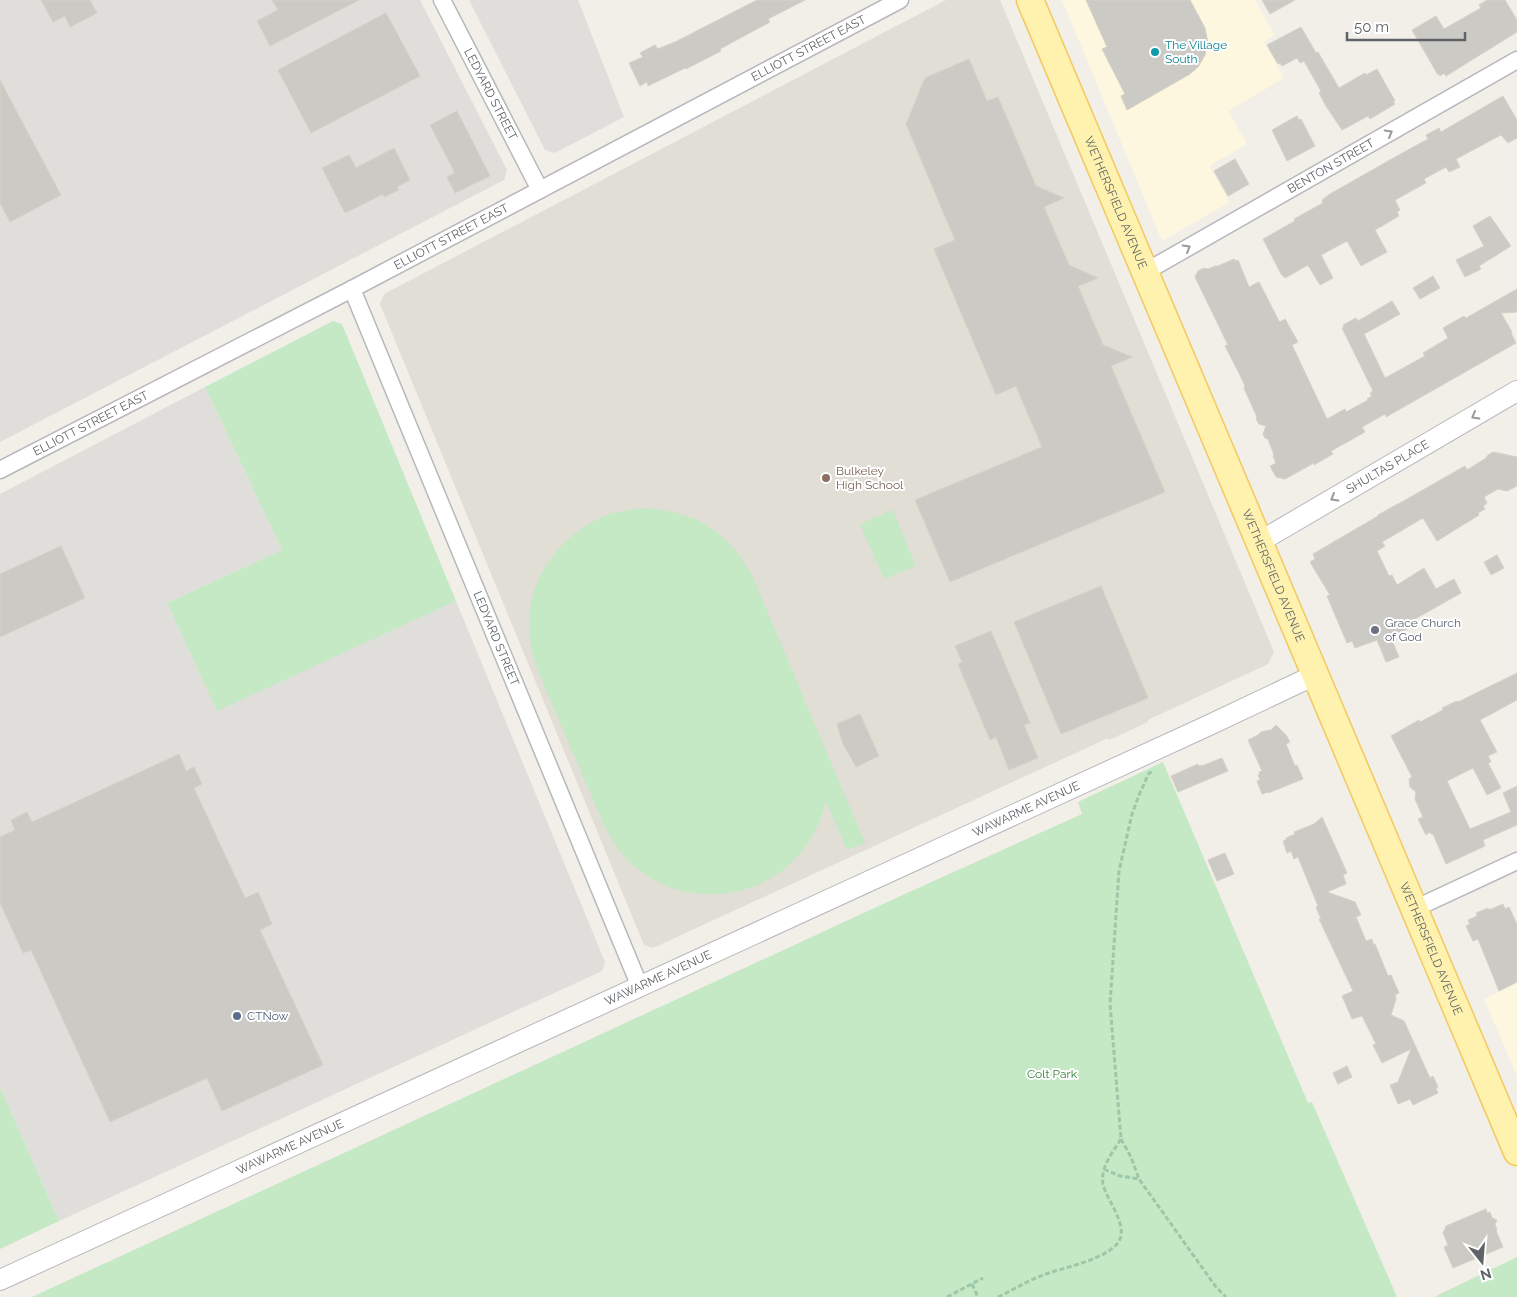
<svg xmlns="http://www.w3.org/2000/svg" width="1517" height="1297" font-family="Raleway,sans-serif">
<rect width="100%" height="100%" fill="#f1efe8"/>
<!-- commercial -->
<path fill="#fef7e0" d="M 1062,0 L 1255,0 L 1275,35 L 1264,42 L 1284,78 L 1228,111 L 1247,144 L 1209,166 L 1230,202 L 1162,241 Z
M 1517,983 L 1517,1076 L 1484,999 Z"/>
<!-- industrial -->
<path fill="#e0deda" d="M 0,0 L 420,0 L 507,170 L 504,180 L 0,442 Z
M 469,0 L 578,0 L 624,117 L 555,153 L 545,150 Z
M 205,387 L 282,550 L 167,603 L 217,710 L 456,601 L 605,962 L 602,971 L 59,1221 L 0,1087 L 0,494 Z"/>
<!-- education -->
<path fill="#e1ded6" d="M 946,0 L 1000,0 L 1274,652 L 1268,664 L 1148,720 L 1148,722 L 1109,740 L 1108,738 L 653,948 L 644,945 L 380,304 L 384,294 Z"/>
<!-- green -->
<path fill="#c5e8c5" d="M 333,321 L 342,324 L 456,601 L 217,711 L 167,603 L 282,550 L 205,387 Z
M 643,508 C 696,511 728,531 753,577 L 865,843 L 847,850 L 826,802 C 821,819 815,835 803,850 C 765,900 688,909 639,870 C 623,858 613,843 604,825 L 537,669 C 533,656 530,644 529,631 C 526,581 558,537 602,517 C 615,511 629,510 643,508 Z
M 893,510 L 916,566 L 884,579 L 860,524 Z
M 1163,762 L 1308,1103 L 1312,1102 L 1397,1297 L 32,1297 L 896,898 L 1082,814 L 1078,802 Z
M 0,1087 L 59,1221 L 0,1249 Z
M 1517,1257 L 1517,1297 L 1434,1297 Z"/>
<!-- building -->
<path fill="#cccac5" stroke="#d6d1c6" d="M 41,0 L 90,0 L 97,13 L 70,27 L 65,16 L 53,22 Z
M 272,0 L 359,0 L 270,46 L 257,21 L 278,10 Z
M 757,0 L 805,0 L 768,19 L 770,22 L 720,49 L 721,51 L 686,69 L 685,68 L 648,86 L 647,82 L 640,86 L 629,63 L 643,57 L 640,53 L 655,45 L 658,49 L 677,41 Z
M 1086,0 L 1190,0 L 1205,28 L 1208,43 L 1205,55 L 1198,67 L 1190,74 L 1127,110 L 1121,96 L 1125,94 L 1102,49 L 1107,47 Z
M 1262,0 L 1295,0 L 1270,14 Z
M 1487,0 L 1505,0 L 1517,20 L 1517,32 L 1446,76 L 1444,73 L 1440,76 L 1439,74 L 1438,75 L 1412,30 L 1436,16 L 1444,29 L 1481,8 L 1479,5 Z
M 386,13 L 420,76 L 311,133 L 278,70 Z
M 1301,27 L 1316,53 L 1318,52 L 1339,88 L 1365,73 L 1366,75 L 1377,69 L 1395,101 L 1393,102 L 1395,104 L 1370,119 L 1368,116 L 1342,130 L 1326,106 L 1319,93 L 1321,91 L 1304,61 L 1300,63 L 1297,58 L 1282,66 L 1280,63 L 1278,64 L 1267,45 Z
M 969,59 L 987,101 L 998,97 L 1036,186 L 1064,198 L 1044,207 L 1069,265 L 1098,278 L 1078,286 L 1103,345 L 1132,357 L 1111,366 L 1165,492 L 950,582 L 915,500 L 1042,447 L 1016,386 L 996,395 L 934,249 L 955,240 L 906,124 L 925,78 Z
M 0,80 L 61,195 L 10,222 L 0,203 Z
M 1503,96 L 1517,120 L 1517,138 L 1508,143 L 1501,135 L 1456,159 L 1460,167 L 1449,172 L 1446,167 L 1424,179 L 1426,183 L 1395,200 L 1400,210 L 1397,212 L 1399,216 L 1375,230 L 1387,252 L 1361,266 L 1347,241 L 1321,255 L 1333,278 L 1320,285 L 1308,265 L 1285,278 L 1281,274 L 1263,239 L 1295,221 L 1294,219 L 1323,203 L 1322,200 L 1330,194 L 1397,156 L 1428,139 L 1426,135 L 1439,128 L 1441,132 Z
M 457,111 L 490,176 L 455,193 L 447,177 L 455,173 L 430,125 Z
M 1297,116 L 1299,120 L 1301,119 L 1315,146 L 1287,161 L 1272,130 Z
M 394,148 L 410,180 L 397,187 L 399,190 L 384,197 L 383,194 L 345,213 L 322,168 L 349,155 L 356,168 Z
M 1235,159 L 1249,184 L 1228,196 L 1214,171 Z
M 1490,216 L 1511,246 L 1479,266 L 1481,269 L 1465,277 L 1456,260 L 1484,246 L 1473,226 Z
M 1234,259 L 1235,261 L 1238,260 L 1249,287 L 1259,282 L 1279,321 L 1280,322 L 1285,319 L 1298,342 L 1292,345 L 1327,419 L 1345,409 L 1346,412 L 1368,400 L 1367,399 L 1372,396 L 1370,393 L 1373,391 L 1342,328 L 1344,327 L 1343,325 L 1356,318 L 1358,321 L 1392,301 L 1400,314 L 1364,334 L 1385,378 L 1425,356 L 1423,353 L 1448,338 L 1443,328 L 1464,316 L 1466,318 L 1517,289 L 1517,312 L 1501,313 L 1512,332 L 1511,333 L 1516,343 L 1386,417 L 1385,414 L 1362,427 L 1365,432 L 1331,451 L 1333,454 L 1314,465 L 1314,463 L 1285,479 L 1276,477 L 1270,466 L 1276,463 L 1273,456 L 1274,455 L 1268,439 L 1265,438 L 1263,434 L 1266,426 L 1259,424 L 1256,419 L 1257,417 L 1244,388 L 1245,386 L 1240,375 L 1225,346 L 1228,345 L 1195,277 L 1198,271 L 1204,268 L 1208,269 L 1215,266 L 1218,266 Z
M 1433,276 L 1440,288 L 1420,299 L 1413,288 Z
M 1493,452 L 1517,457 L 1517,486 L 1507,491 L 1498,489 L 1484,497 L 1487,503 L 1483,506 L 1485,509 L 1478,513 L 1479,515 L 1437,541 L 1423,518 L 1382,542 L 1385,546 L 1377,551 L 1389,576 L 1392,575 L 1397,585 L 1424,568 L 1436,589 L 1454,579 L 1461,593 L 1415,619 L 1417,625 L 1390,636 L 1399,657 L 1386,662 L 1377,640 L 1355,648 L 1352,641 L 1347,643 L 1327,596 L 1330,595 L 1310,562 L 1315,559 L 1313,554 L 1378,516 L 1378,515 L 1394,506 L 1400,503 L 1465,466 L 1467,470 L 1486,458 L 1488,455 Z
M 61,546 L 85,598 L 0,637 L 0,574 Z
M 1497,555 L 1504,568 L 1491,575 L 1484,562 Z
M 1101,586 L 1148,698 L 1061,734 L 1014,622 Z
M 991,631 L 1030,723 L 1024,725 L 1038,758 L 1009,770 L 996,737 L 990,740 L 958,664 L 962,662 L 955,646 Z
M 1517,673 L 1517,700 L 1480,720 L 1497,752 L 1488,756 L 1491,762 L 1488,763 L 1501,788 L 1487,795 L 1473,768 L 1447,781 L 1470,829 L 1511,812 L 1503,793 L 1517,786 L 1517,825 L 1483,840 L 1485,846 L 1446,864 L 1433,834 L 1431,834 L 1430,832 L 1426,835 L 1418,819 L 1423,817 L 1415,799 L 1416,792 L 1410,787 L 1409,779 L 1412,777 L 1391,736 L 1419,720 L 1420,722 L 1443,710 L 1442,708 L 1457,701 L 1458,702 Z
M 860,714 L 879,756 L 856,767 L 843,744 L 837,724 Z
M 1276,725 L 1286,735 L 1290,742 L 1286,744 L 1295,766 L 1297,765 L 1303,779 L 1268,793 L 1268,792 L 1262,794 L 1257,781 L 1260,780 L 1258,775 L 1260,774 L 1259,772 L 1262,771 L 1248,740 L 1258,735 L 1261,732 L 1271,730 Z
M 179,754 L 186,771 L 194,767 L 202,784 L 194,788 L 245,898 L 258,892 L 272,924 L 260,930 L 323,1065 L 222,1111 L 207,1078 L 110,1122 L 31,950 L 23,953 L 0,903 L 0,837 L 15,830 L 11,820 L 27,812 L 32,822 Z
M 1222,758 L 1228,771 L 1178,792 L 1171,776 L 1198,764 L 1199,766 L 1204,765 Z
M 1322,817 L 1347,873 L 1343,875 L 1346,884 L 1327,892 L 1355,902 L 1361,915 L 1356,917 L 1366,941 L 1372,939 L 1373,944 L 1375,944 L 1388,976 L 1391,975 L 1399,993 L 1395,995 L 1396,999 L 1391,1015 L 1404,1021 L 1430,1078 L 1433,1076 L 1438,1087 L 1436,1088 L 1438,1093 L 1413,1105 L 1410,1099 L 1398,1104 L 1390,1085 L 1398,1082 L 1411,1049 L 1382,1063 L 1373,1045 L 1376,1044 L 1362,1016 L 1352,1019 L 1342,996 L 1353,991 L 1319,919 L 1321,919 L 1316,907 L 1318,906 L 1298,857 L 1294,859 L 1291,851 L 1287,853 L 1283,841 L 1286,840 L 1286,838 L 1295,834 L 1294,832 L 1314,824 Z
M 1225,853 L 1234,874 L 1217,881 L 1208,860 Z
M 1503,904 L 1505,909 L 1509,907 L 1517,924 L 1517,982 L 1499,991 L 1478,939 L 1473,941 L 1466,926 L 1470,924 L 1468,920 L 1477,916 L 1476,913 L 1488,908 L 1489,910 Z
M 1347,1066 L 1352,1077 L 1338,1084 L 1333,1073 Z
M 1486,1209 L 1487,1213 L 1490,1212 L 1492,1218 L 1497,1220 L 1495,1224 L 1497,1230 L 1496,1231 L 1503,1247 L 1453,1268 L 1444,1247 L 1448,1245 L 1443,1233 L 1446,1226 Z"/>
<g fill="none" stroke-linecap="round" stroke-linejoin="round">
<!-- minor casing -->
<g stroke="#b5b8bc" stroke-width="19">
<g id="minor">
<path id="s1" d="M 442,0 L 540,190"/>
<path id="s2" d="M 1145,272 L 1517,60"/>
<path id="s3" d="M 352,289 L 640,987"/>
<path id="s4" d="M 0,470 L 352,289 L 900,0"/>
<path d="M 1414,909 L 1517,861"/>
</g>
</g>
<!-- tertiary casing -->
<g stroke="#b5b8bc" stroke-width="22">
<g id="tertiary">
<path id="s5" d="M 1259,542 L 1517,391"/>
<path id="s6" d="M 0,1280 L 1205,727 L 1315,675"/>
</g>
</g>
<!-- primary casing -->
<g stroke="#f2c960" stroke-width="29">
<g id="primary">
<path id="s7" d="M 1030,0 L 1517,1152"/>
</g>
</g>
<!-- path -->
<path stroke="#9cc7a9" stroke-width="3" stroke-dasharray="5 2.5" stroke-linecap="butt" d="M 1121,1139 L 1131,1157 L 1139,1179
M 1104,1169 L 1120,1176 L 1139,1179 L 1216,1287 L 1226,1297
M 972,1284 L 978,1297
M 947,1297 L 983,1278
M 998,1297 C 1013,1290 1027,1281 1043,1275 C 1065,1267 1096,1262 1114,1247 C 1134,1231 1107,1202 1103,1184 C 1100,1167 1113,1152 1121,1139 L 1110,1004 L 1119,871 L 1132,814 L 1139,795 L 1149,773 L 1152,772"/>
<!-- minor -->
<use href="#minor" stroke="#fff" stroke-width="16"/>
<!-- tertiary -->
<use href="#tertiary" stroke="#fff" stroke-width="20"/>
<!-- primary -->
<use href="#primary" stroke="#fff2af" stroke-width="26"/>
</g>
<!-- one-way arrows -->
<defs><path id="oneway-chevron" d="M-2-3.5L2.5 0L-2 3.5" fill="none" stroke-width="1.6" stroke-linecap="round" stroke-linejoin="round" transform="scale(1.25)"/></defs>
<g stroke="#979a9d">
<use href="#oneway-chevron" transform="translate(1389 133) rotate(-30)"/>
<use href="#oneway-chevron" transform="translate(1187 248) rotate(-30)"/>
<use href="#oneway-chevron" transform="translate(1475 416) rotate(150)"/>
<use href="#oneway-chevron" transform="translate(1334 498) rotate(150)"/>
</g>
<!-- markers -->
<circle fill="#0f9aa8" stroke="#fff" stroke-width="2" cx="1155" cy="52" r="5"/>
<circle fill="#8d6e63" stroke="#fff" stroke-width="2" cx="826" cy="478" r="5"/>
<circle fill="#6b7280" stroke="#fff" stroke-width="2" cx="1375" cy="630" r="5"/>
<circle fill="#5c6f8a" stroke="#fff" stroke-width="2" cx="237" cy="1016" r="5"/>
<g text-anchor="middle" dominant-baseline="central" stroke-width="4" stroke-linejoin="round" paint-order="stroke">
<!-- culture labels -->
<g font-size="12" fill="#0d838f" stroke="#fff" text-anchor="start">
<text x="1165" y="45">The Village<tspan x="1165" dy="14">South</tspan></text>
</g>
<!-- street labels -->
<g font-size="12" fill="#5f6368" stroke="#fff">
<text stroke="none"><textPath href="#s4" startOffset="912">ELLIOTT STREET EAST</textPath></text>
<text stroke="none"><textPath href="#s1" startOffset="106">LEDYARD STREET</textPath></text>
<text stroke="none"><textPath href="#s2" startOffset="214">BENTON STREET</textPath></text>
<text stroke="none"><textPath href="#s7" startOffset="220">WETHERSFIELD AVENUE</textPath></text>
<text stroke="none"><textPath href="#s4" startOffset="508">ELLIOTT STREET EAST</textPath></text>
<text stroke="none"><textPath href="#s4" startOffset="102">ELLIOTT STREET EAST</textPath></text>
<text stroke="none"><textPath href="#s5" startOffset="149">SHULTAS PLACE</textPath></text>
<text stroke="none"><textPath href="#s7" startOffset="625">WETHERSFIELD AVENUE</textPath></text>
<text stroke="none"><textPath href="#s3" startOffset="378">LEDYARD STREET</textPath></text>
<text stroke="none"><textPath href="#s6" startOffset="1129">WAWARME AVENUE</textPath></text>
<text stroke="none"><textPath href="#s7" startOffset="1030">WETHERSFIELD AVENUE</textPath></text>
<text stroke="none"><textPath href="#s6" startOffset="724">WAWARME AVENUE</textPath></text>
<text stroke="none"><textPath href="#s6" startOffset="319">WAWARME AVENUE</textPath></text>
</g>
<!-- education labels -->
<g font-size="12" fill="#785e54" stroke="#fff" text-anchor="start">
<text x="836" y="471">Bulkeley<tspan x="836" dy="14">High School</tspan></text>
</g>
<!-- worship labels -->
<g font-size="12" fill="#5b616d" stroke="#fff" text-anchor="start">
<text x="1385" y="623">Grace Church<tspan x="1385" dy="14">of God</tspan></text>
</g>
<!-- service labels -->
<g font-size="12" fill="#4e5e75" stroke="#fff" text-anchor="start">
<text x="247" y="1016">CTNow</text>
</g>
<!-- park labels -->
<g font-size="12" fill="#348238" stroke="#fff">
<text x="1052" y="1074">Colt Park</text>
</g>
</g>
<!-- north arrow -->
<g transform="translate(1482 1262) rotate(163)" stroke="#ffffff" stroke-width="4" paint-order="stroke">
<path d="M0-4L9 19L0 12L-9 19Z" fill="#5f6368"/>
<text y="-8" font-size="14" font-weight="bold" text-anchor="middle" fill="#5f6368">N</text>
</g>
<!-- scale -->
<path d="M1347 32v8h118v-8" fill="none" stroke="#5f6368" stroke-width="2.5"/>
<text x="1354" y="32" font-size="15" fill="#5f6368" stroke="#ffffff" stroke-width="4" paint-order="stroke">50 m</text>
</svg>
